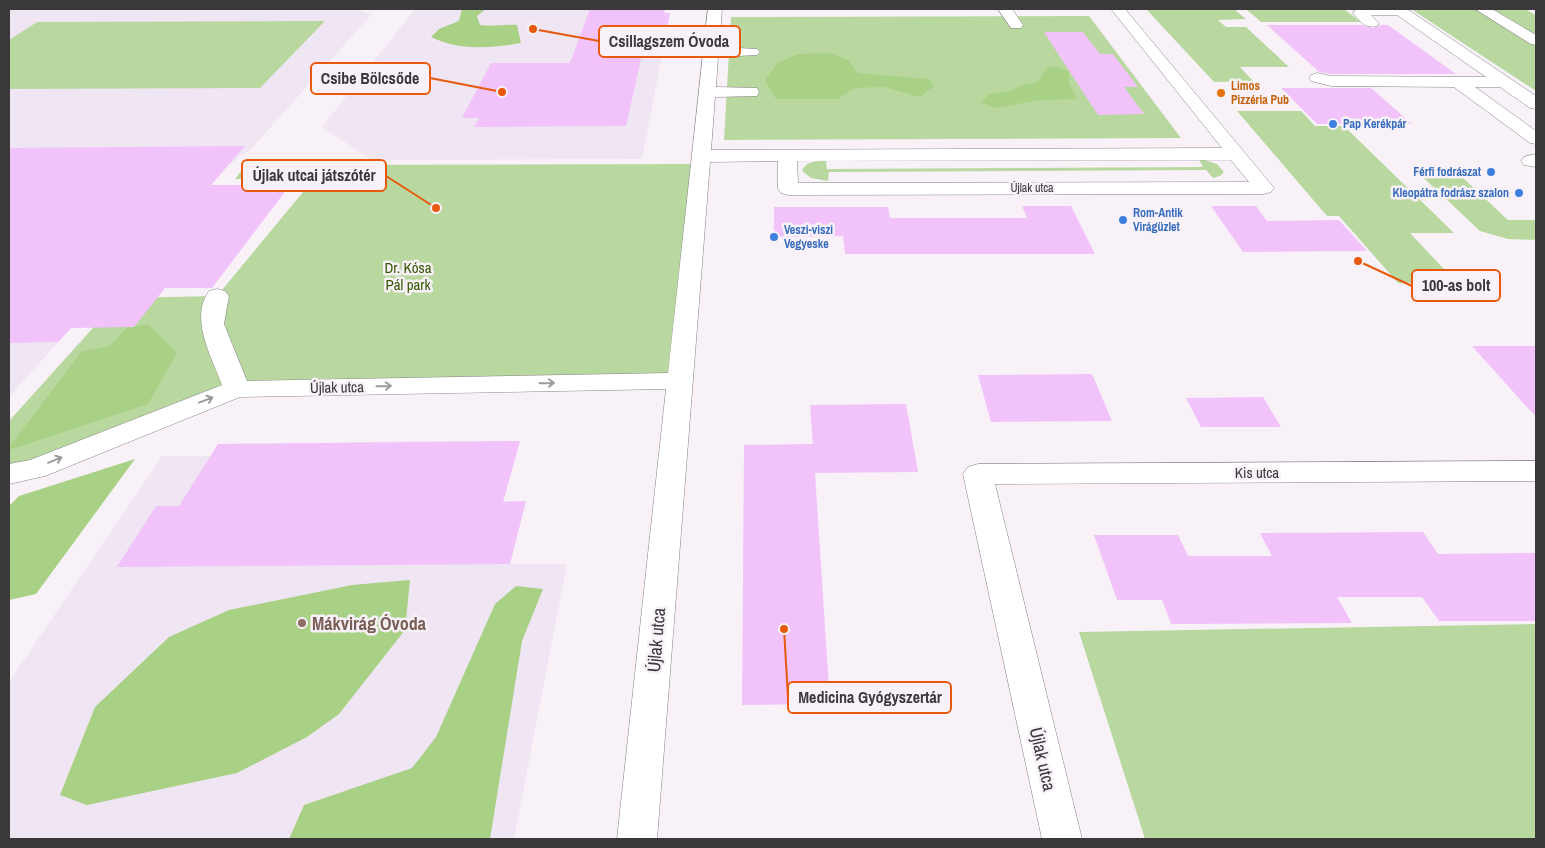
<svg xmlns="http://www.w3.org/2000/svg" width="1545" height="848" font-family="'Archivo Narrow',sans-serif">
<rect width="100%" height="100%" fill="#f8f2f8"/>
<!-- built -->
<path fill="#f0e5f2" d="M 9,9 L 356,9 L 371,15 L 251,149 L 230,164 L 210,164 L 191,185 L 290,185 L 212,288 L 91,289 L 78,320 L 9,397 Z
M 415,9 L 665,9 L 665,13 L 670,13 L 642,159 L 372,160 L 322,127 Z
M 520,441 L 503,501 L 526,501 L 510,564 L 567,564 L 514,839 L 9,839 L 9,682 L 162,456 L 211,456 L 218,444 L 299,443 L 296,450 L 344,450 L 348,442 Z"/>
<!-- green -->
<path fill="#b9d8a0" d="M 1146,9 L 1234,9 L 1246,19 L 1218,20 L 1226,27 L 1246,27 L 1289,67 L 1240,67 L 1253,81 L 1214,82 Z
M 1246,9 L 1344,9 L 1361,22 L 1261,22 Z
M 1411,9 L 1525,9 L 1536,15 L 1536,91 Z
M 1089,16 L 1181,138 L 724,140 L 731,17 Z
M 325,21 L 260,88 L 9,89 L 9,40 L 37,22 Z
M 1237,111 L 1301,111 L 1315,126 L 1344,126 L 1454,233 L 1410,233 L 1457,283 L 1398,283 L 1339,216 L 1327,216 Z
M 1198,158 L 1217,164 L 1224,172 L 1220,176 L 1213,178 L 1206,170 L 829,172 L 828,181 L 811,178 L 802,171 C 806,161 817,161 826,161 L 827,169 L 1203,167 Z
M 701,164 L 681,381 L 237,389 L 35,469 L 9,474 L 9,421 L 120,298 L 217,296 L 313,180 L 235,179 L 246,165 Z
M 1413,168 L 1446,168 L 1461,176 L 1508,220 L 1536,220 L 1536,240 L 1508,239 L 1480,231 Z
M 1536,624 L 1536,839 L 1145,839 L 1079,632 Z"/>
<!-- forest -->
<path fill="#a8d185" d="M 462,9 L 486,9 L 477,16 L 480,25 C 493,27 504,24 517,25 L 521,43 C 491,48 459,51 431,37 L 439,29 L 459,21 Z
M 829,53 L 848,60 L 858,73 L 929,79 L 934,86 L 920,97 L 884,87 L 854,88 L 838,99 L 776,99 L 765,80 L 777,63 L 798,54 Z
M 1057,66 L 1069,72 L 1069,83 L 1077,99 L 1040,100 L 995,108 L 981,102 L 989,94 L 1011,91 L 1023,85 L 1036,83 L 1047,68 Z
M 149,325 L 177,353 L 148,404 L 9,450 L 9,447 L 81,352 L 110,346 L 128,326 Z
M 135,459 L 36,594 L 9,600 L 9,506 L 19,496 Z
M 410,580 L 405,630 L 339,714 L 307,737 L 237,773 L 87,805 L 60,795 L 95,707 L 169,637 L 229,610 L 352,585 Z
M 516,586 L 543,589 L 522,641 L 490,839 L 289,839 L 304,805 L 412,768 L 436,737 L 495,604 Z"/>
<!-- building -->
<path fill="#f1c3fa" d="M 590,9 L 665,9 L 664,13 L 670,13 L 664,45 L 644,45 L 626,126 L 474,127 L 479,118 L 462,118 L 491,63 L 570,63 Z
M 1267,25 L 1362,25 L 1373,28 L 1380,25 L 1388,25 L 1456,74 L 1331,74 L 1319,72 Z
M 1044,32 L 1083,32 L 1100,54 L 1113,54 L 1138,87 L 1124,87 L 1144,114 L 1098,115 Z
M 1281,88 L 1371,88 L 1412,124 L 1317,124 Z
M 245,146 L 211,185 L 290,185 L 212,288 L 165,288 L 134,327 L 71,328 L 58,342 L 9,343 L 9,148 Z
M 1022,206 L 1071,206 L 1095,254 L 845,254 L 843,236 L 774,237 L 774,207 L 888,207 L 890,218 L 1027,218 Z
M 1211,206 L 1256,206 L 1267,221 L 1339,220 L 1367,251 L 1243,252 Z
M 1472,346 L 1536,346 L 1536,417 Z
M 1092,374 L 1112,421 L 991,422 L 978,375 Z
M 1263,397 L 1281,427 L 1201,427 L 1186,398 Z
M 906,404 L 918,472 L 815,473 L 830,704 L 742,705 L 744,445 L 813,444 L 810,405 Z
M 520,441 L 503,502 L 526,501 L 510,564 L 117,567 L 156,506 L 179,506 L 218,444 Z
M 1423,532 L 1438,554 L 1536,553 L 1536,621 L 1439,621 L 1422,597 L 1337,597 L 1352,623 L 1171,624 L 1162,600 L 1117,600 L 1094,535 L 1178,535 L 1188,556 L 1272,556 L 1260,533 Z"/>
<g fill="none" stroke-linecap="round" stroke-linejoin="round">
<!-- minor casing -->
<g stroke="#858085" stroke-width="1">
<path id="minor" d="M 708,9 L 722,9 L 719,47 L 757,49 L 760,52 L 757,55 L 718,57 L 716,87 L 757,88 L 759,92 L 757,96 L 715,97 L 711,150 L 1222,148 L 1111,9 L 1125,9 L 1274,188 L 1271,192 L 1264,194 L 788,195 L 781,193 L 778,189 L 778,161 L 710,162 L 657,839 L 617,839 L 666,389 L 240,397 L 45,476 L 9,484 L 9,464 L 30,460 L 222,385 C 212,357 189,319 209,291 L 217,289 L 225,291 L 229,296 L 224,324 L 247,381 L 668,373 ZM 1231,160 L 1249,182 L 798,183 L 797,161 Z
M 998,9 L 1012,9 L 1023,25 L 1021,28 L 1011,28 Z
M 1357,9 L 1407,9 L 1536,96 L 1536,109 L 1530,108 L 1500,87 L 1475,87 L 1536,131 L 1536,144 L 1530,143 L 1454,87 L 1331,86 L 1311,81 L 1309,78 L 1311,75 L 1317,73 L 1331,76 L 1486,77 L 1397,15 L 1371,15 L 1379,23 L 1377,26 C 1367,29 1359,21 1353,13 Z
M 1531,155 L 1536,155 L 1536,167 L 1524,165 L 1521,161 L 1524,157 Z
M 1536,461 L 1536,481 L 995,484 L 1082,839 L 1042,839 L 963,474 L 968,467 L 978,464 Z"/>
</g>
<!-- major casing -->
<g stroke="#858085" stroke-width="1">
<path id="major" d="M 1475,9 L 1492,9 L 1536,35 L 1536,45 L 1531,44 Z"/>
</g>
<!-- minor -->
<use href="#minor" fill="#fff" fill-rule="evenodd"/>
<!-- major -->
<use href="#major" fill="#fff" fill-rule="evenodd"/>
</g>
<!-- one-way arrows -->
<defs><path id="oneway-shaft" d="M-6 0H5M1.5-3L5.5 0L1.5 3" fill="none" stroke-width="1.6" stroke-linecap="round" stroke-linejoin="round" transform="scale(1.25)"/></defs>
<g stroke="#9c9c9c">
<use href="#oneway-shaft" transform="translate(547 383) rotate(-1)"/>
<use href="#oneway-shaft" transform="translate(384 386) rotate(-1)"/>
<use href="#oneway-shaft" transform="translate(206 400) rotate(-21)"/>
<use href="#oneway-shaft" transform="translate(55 460) rotate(-22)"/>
</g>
<!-- markers -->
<circle fill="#e8710a" stroke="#f8f2f8" stroke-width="2" cx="1221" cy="93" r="5"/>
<g fill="#3f7fe0" stroke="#f8f2f8" stroke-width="2">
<circle cx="1333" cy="124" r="5"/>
<circle cx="1491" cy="172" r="5"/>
<circle cx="1519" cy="193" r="5"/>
<circle cx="1123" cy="220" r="5"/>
<circle cx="774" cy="237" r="5"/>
</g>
<circle fill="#8d6e63" stroke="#f8f2f8" stroke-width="2" cx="302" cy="623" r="5"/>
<g text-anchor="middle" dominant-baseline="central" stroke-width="5" stroke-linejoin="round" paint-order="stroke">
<!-- far-food labels -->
<g font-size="12" font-weight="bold" fill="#c56008" stroke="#f8f2f8" text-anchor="start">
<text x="1231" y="86">Limos<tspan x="1231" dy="14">Pizzéria Pub</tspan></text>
</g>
<!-- far-shop labels -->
<g font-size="12" font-weight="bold" fill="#366cbe" stroke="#f8f2f8" text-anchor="start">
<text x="1343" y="124">Pap Kerékpár</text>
<text x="1481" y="172" text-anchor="end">Férfi fodrászat</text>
<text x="1509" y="193" text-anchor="end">Kleopátra fodrász szalon</text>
<text x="1133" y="213">Rom-Antik<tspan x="1133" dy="14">Virágüzlet</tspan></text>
<text x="784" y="230">Veszi-viszi<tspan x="784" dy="14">Vegyeske</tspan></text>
</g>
<!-- far-street labels -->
<g font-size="12" fill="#3a383a" stroke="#f8f2f8">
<text x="1032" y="188">Újlak utca</text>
</g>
<!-- park labels -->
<g font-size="15" fill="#345702" stroke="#f8f2f8">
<text x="408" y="267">Dr. Kósa<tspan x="408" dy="17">Pál park</tspan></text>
</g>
<!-- street labels -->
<g font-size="15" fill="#3a383a" stroke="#f8f2f8">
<text transform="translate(337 387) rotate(-1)">Újlak utca</text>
<text x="1257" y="472">Kis utca</text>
</g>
<!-- near-education labels -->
<g font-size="18" font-weight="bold" fill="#785e54" stroke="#f8f2f8" text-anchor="start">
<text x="312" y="623">Mákvirág Óvoda</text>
</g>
<!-- near-street labels -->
<g font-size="18" fill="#3a383a" stroke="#f8f2f8">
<text transform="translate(656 640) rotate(-85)">Újlak utca</text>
<text transform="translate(1043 759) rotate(77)">Újlak utca</text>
</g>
</g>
<!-- callouts -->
<path fill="none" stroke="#e8590c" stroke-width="2" d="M533 29L599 41M502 92L430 78M436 208L386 176M1358 261L1412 286M784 629L788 697"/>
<g fill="#e8590c" stroke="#f8f2f8" stroke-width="2">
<circle cx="533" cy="29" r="5"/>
<circle cx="502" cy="92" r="5"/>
<circle cx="436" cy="208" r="5"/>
<circle cx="1358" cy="261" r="5"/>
<circle cx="784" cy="629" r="5"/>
</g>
<g fill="#f8f2f8" stroke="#e8590c" stroke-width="2">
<rect x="599" y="26" width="141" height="31" rx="5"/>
<rect x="311" y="63" width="119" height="31" rx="5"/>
<rect x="242" y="160" width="144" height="31" rx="5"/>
<rect x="1412" y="270" width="88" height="31" rx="5"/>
<rect x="788" y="682" width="163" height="31" rx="5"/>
</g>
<g font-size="16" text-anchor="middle" font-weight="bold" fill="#3a383a">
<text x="669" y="47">Csillagszem Óvoda</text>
<text x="370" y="84">Csibe Bölcsőde</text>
<text x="314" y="181">Újlak utcai játszótér</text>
<text x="1456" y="291">100-as bolt</text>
<text x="870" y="703">Medicina Gyógyszertár</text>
</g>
<!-- border -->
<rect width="1545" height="848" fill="none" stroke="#3a383a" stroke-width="20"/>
</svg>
